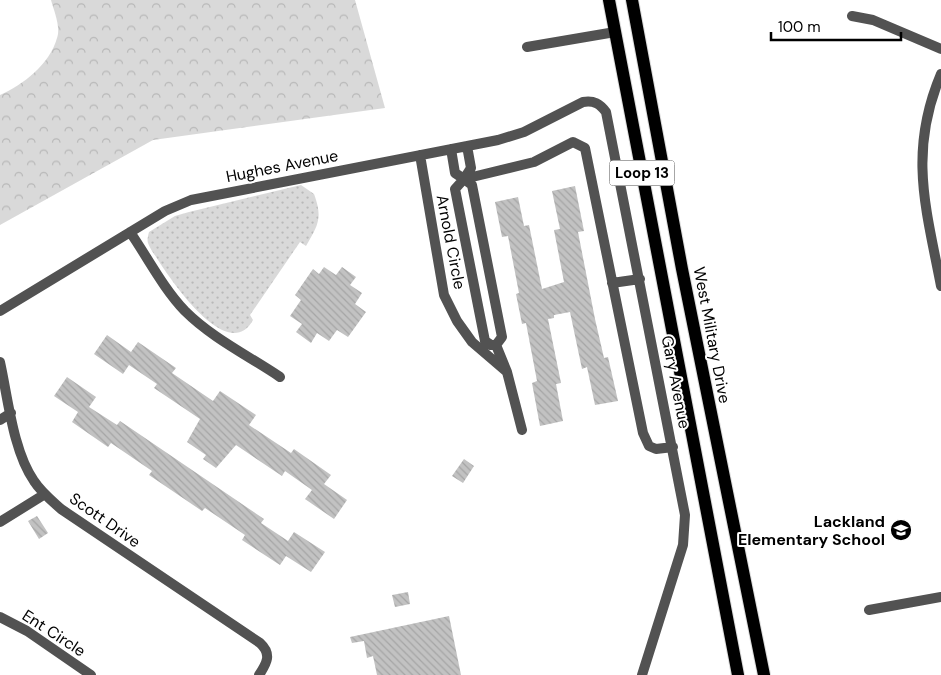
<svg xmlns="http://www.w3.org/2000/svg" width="941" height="675" font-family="'DM Sans',sans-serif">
<defs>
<pattern id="grass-dots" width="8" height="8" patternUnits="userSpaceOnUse" patternTransform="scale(1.25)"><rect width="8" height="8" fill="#d9d9d9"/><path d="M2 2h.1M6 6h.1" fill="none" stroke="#b8b8b8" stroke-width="1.8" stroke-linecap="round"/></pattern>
<pattern id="forest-crowns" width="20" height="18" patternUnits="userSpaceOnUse" patternTransform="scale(1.25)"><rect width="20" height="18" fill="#d9d9d9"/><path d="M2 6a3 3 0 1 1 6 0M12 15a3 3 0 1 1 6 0" fill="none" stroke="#b8b8b8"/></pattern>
<pattern id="building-back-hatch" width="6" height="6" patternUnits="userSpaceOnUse" patternTransform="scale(1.25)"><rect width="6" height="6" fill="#c2c2c2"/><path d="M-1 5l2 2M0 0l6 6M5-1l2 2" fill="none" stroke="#a5a5a5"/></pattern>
</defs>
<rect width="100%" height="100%" fill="#fff"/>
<!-- grass -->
<path fill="url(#grass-dots)" d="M 301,185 L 314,194 C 323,218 318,225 306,246 L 300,242 L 250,315 L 253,320 C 228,365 171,280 158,260 C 155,255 150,249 148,243 C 147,240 148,236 149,232 L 175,216 L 189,212 Z"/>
<!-- forest -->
<path fill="url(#forest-crowns)" d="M 51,0 L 355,0 L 385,108 L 153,140 L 0,225 L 0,95 C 23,85 50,64 57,38 C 61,27 54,11 51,0 Z"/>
<!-- building -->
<path fill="url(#building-back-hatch)" d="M 575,186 L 584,231 L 578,232 L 595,319 L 604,358 L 608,357 L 618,401 L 595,405 L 587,367 L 582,369 L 570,312 L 554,315 L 554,318 L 548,319 L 561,383 L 556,384 L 563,421 L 540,426 L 532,383 L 537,381 L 526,323 L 522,324 L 516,294 L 519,293 L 508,236 L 502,237 L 495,202 L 518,197 L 524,226 L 529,225 L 542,289 L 564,282 L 554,230 L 560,229 L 552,191 Z
M 324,267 L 336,275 L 342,267 L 356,277 L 350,285 L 362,293 L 355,304 L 366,312 L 348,337 L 337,330 L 329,341 L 317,333 L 311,343 L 296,332 L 302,324 L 290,316 L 301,300 L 295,295 L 313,269 L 319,274 Z
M 107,335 L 131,352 L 138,342 L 176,368 L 172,373 L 213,401 L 220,391 L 256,415 L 249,425 L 291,453 L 294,449 L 331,475 L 324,484 L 347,500 L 334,519 L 305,499 L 312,490 L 285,471 L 282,476 L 236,445 L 216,468 L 203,459 L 206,455 L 187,442 L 200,419 L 154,388 L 157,384 L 129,365 L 123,374 L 94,354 Z
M 67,377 L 96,397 L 89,407 L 117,425 L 120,421 L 264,519 L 261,523 L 288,541 L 294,532 L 325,552 L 311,572 L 286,556 L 280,565 L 242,540 L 245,535 L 205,508 L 202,511 L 149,475 L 152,471 L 111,443 L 108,447 L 72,422 L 78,412 L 54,396 Z
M 464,459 L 474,466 L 463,483 L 452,476 Z
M 37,516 L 48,533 L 39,539 L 28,521 Z
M 408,592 L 410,604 L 395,607 L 392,595 Z
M 449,616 L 461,675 L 377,675 L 373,656 L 367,658 L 364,641 L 352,643 L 350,637 Z"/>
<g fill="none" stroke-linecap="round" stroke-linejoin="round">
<!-- major casing -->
<g stroke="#dbdbdb" stroke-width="14">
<path id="major" d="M 609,0 L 738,675
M 632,0 L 682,269 L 764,675"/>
</g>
<!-- minor -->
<path stroke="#525252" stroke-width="10" d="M 852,16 L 873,20 L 941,49
M 527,47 L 615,32
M 941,74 C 908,152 926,208 941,286
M 451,149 L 455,173 L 464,179 L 471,168 L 467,146
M 420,155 L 444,295 L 457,321 L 472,342 L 507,372
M 464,179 L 472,185 L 502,337 L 496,345 L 491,345 L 485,341 L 455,189 L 464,179 L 534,162 L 573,142 L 585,148 L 643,433 L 649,446 L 656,449 L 673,447
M 130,232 C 148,258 163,288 185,311 C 212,338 249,356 280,377
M 612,283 L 640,279
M 0,311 L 165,211 L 191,200 L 498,140 L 524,132 L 583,102 C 594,100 600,104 606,112 L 685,515 L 683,545 L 642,675
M 496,345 L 507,372 L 522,430
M 0,362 C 8,398 13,451 34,481 C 41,492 51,500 61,509 L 260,643 C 272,654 267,663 259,675
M 0,420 L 11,413
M 0,522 L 45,494
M 869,610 L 941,597
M 0,617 L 27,631 L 91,675"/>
<!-- major -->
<use href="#major" stroke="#000" stroke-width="12"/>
</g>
<!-- icons -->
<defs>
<g id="school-disc" transform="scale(1.125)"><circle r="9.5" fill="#000" stroke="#fff"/><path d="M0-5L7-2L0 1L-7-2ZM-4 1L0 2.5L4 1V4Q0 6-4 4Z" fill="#fff"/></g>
</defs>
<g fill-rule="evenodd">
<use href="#school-disc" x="901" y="530"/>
</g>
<g text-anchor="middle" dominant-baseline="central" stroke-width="4" stroke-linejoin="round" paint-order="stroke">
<!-- shield labels -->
<rect fill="#fff" stroke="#4c4c4c" stroke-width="1" x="609.5" y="160.5" width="65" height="25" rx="4"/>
<g font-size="15" font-weight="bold" fill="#000">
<text x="642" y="173">Loop 13</text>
</g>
<!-- street labels -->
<g font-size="16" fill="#000" stroke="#fff">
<text transform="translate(282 166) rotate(-11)">Hughes Avenue</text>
<text transform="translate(451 242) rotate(79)">Arnold Circle</text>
<text transform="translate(712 335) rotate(79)">West Military Drive</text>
<text transform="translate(676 382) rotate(79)">Gary Avenue</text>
<text transform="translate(105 520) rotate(35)">Scott Drive</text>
<text transform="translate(54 633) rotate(33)">Ent Circle</text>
</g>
<!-- poi labels -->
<g font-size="16" font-weight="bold" fill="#000" stroke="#fff" text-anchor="end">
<text x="885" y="521">Lackland<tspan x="885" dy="18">Elementary School</tspan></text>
</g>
</g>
<!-- scale -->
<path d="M771 32v8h130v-8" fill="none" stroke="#000000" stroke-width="2.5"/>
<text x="778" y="32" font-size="15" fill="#000000" stroke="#ffffff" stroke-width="4" paint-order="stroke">100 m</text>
</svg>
